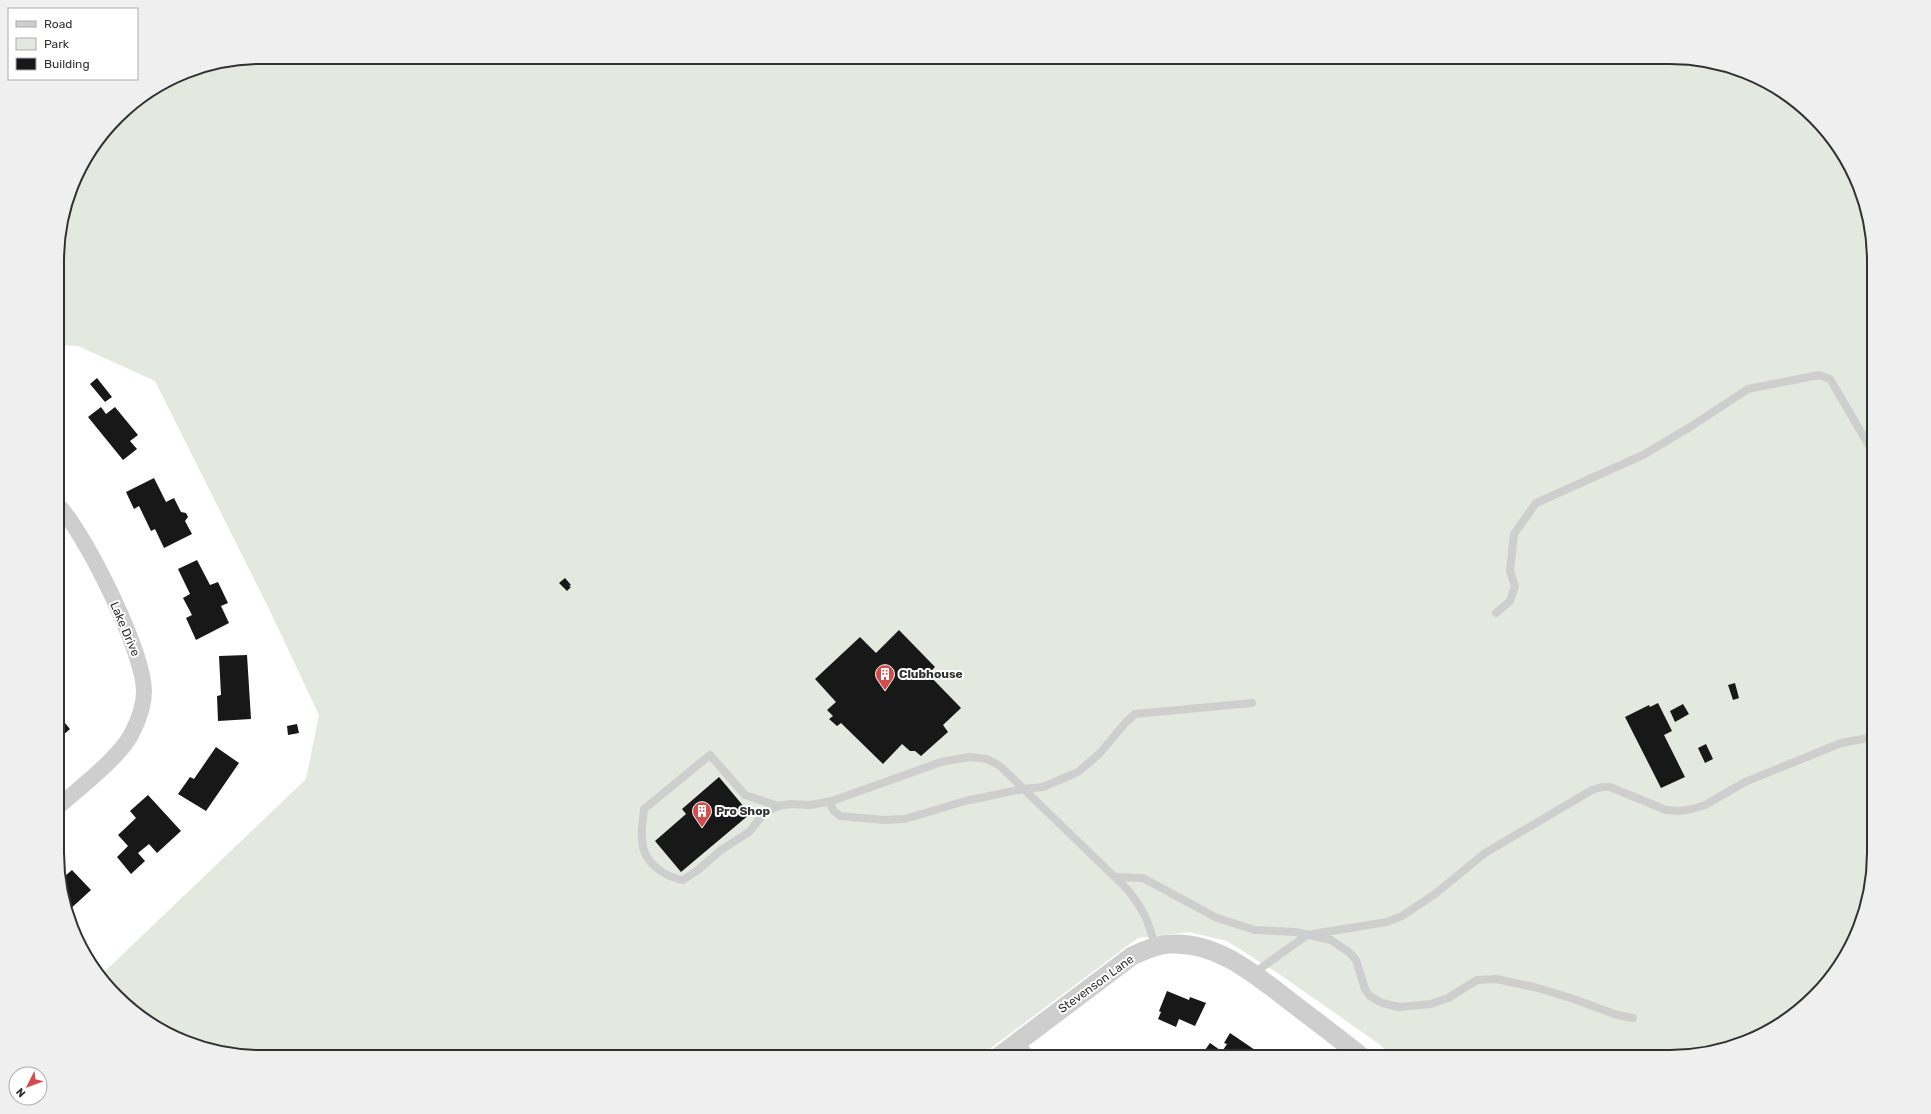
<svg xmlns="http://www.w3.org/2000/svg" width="1931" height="1114" font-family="Rubik,sans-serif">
<rect width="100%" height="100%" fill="#fff"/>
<!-- green -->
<path fill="#e3e9de" d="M 261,57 L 1670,57 L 1722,64 L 1772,84 L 1814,117 L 1840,148 L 1863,196 L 1874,248 L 1874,866 L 1867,906 L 1847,955 L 1814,997 L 1772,1030 L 1723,1050 L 1683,1057 L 1393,1057 L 1379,1044 L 1282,976 L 1227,941 L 1189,932 L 1138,938 L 979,1057 L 261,1057 L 208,1050 L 159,1030 L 126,1006 L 100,976 L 306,779 L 319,715 L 270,611 L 155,381 L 78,346 L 59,345 L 59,235 L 78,171 L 126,108 L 183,72 Z"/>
<!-- building -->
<path fill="#181818" d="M 59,364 L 63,365 L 59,374 Z
M 97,378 L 112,397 L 105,402 L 90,384 Z
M 101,407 L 106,414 L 115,407 L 138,435 L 130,441 L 137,449 L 123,460 L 88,417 Z
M 154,478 L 166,502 L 174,498 L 181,512 L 186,513 L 188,517 L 185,521 L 192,534 L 164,548 L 155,529 L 151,531 L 139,506 L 134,509 L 126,492 Z
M 197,560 L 210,585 L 218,582 L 228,603 L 221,606 L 229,623 L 196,640 L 186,618 L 192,615 L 183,598 L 190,594 L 178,569 Z
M 565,578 L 571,585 L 569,586 L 571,587 L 567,591 L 559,583 Z
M 899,630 L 935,667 L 928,674 L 961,708 L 943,725 L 948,732 L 921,756 L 915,751 L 910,751 L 902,744 L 883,764 L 841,723 L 837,726 L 829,719 L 833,716 L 827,710 L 836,702 L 815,679 L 860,637 L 876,653 Z
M 247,655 L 251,719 L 218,721 L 217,696 L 221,695 L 219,656 Z
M 1735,683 L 1739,698 L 1733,700 L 1728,685 Z
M 1658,703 L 1672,731 L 1664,735 L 1685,777 L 1661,788 L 1625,717 L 1649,705 L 1650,707 Z
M 1683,704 L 1689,714 L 1675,722 L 1670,711 Z
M 65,723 L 70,729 L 62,736 L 59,732 L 59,727 Z
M 297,724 L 299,733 L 288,735 L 287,726 Z
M 1706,744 L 1713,759 L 1705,763 L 1698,748 Z
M 216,747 L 239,763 L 206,811 L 178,794 L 190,777 L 194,779 Z
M 719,777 L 750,814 L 681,872 L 655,841 L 686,814 L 682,809 Z
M 148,795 L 181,831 L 157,853 L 149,844 L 138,853 L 145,861 L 131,874 L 117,857 L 128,846 L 118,835 L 136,818 L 130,811 Z
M 72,870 L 91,890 L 67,912 L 59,881 Z
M 1167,991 L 1189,1000 L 1190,997 L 1206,1003 L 1195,1026 L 1179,1019 L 1176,1027 L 1158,1019 L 1161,1012 L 1159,1011 Z
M 1230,1033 L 1255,1050 L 1254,1052 L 1261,1057 L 1226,1057 L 1221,1053 L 1227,1044 L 1224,1043 Z
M 1210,1043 L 1220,1050 L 1215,1057 L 1200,1057 Z"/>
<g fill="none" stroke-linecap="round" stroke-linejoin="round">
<!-- service -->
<path stroke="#cecece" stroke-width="8" d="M 1496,613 L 1510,601 L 1515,586 L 1510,571 L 1514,534 L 1536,503 L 1643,455 L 1690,427 L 1748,389 L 1819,375 L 1830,379 L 1874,454
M 829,802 L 834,811 L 840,816 L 884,820 L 905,819 L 965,801 L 1023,789 L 1043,787 L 1078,772 L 1100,753 L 1126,722 L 1135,714 L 1252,703
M 778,806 L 765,812 L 749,832 L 721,850 L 698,870 L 683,880 C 664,877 643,862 642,840 C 641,830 643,819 644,809 L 710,755 L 745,795 L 778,806 L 790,804 L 810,805 L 832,801 L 941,762 L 969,757 L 987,759 L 1000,766 L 1127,889 C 1144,910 1148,920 1155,946
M 1115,877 L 1143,878 L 1217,918 L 1255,930 L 1296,932 L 1331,940 L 1350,953 L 1356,960 L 1365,989 L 1370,996 L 1382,1003 L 1399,1007 L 1431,1004 L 1448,998 L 1477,980 L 1496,979 L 1534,987 L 1571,998 L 1617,1015 L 1633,1018
M 1254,973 L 1307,935 L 1387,922 L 1402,916 L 1435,894 L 1485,853 L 1592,790 L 1602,787 L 1610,787 L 1666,810 L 1680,811 L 1692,809 L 1705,805 L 1745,782 L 1841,743 L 1874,737"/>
<!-- minor -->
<path stroke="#cecece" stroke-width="16" d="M 59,506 C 87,537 143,650 144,691 C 144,705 139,719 133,731 C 122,756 79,788 59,806
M 1016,1043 L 1027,1057"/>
<!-- tertiary -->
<path stroke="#cecece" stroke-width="19" d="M 998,1057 L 1132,956 C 1146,950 1157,944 1172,944 C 1220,942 1259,978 1295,1005 C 1317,1022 1340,1039 1362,1057"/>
</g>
<!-- icons -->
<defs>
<g id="building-pin" transform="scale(1)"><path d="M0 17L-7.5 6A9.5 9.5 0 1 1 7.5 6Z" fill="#d14c4a" stroke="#fff"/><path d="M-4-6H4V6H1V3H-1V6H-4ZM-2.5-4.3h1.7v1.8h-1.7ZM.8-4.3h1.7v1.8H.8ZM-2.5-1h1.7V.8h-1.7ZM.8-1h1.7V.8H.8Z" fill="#fff"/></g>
</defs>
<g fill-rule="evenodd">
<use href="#building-pin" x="885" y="674"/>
<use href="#building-pin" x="702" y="811"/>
</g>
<g text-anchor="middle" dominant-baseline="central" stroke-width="4" stroke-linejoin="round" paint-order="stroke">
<!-- street labels -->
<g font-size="12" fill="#313131" stroke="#fff">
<text transform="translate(125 629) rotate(67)">Lake Drive</text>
<text transform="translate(1096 984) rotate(-36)">Stevenson Lane</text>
</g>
<!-- poi labels -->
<g font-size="12" font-weight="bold" fill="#313131" stroke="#fff" text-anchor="start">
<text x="899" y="674">Clubhouse</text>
<text x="716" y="811">Pro Shop</text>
</g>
</g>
<!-- crop -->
<path d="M0 0H1931V1114H0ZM261 64H1670A197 197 0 0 1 1867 261V853A197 197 0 0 1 1670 1050H261A197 197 0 0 1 64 853V261A197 197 0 0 1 261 64Z" fill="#efefef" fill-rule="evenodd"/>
<path fill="none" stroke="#313131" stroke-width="2" d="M261 64H1670A197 197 0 0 1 1867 261V853A197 197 0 0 1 1670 1050H261A197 197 0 0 1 64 853V261A197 197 0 0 1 261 64Z"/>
<!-- legend -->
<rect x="8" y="8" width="130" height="72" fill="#ffffff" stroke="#adadad"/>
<rect x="16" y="21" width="20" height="6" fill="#cecece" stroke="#adadad"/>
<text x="44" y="28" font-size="12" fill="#313131">Road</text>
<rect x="16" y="38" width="20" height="12" fill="#e3e9de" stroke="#adadad"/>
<text x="44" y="48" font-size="12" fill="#313131">Park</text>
<rect x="16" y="58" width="20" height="12" fill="#181818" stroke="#adadad"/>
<text x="44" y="68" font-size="12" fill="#313131">Building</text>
<!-- north arrow -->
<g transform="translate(28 1086) rotate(228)"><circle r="19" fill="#ffffff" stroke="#adadad"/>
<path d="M0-3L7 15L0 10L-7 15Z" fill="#d14c4a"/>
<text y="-6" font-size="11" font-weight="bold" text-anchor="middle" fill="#313131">N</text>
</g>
</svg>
